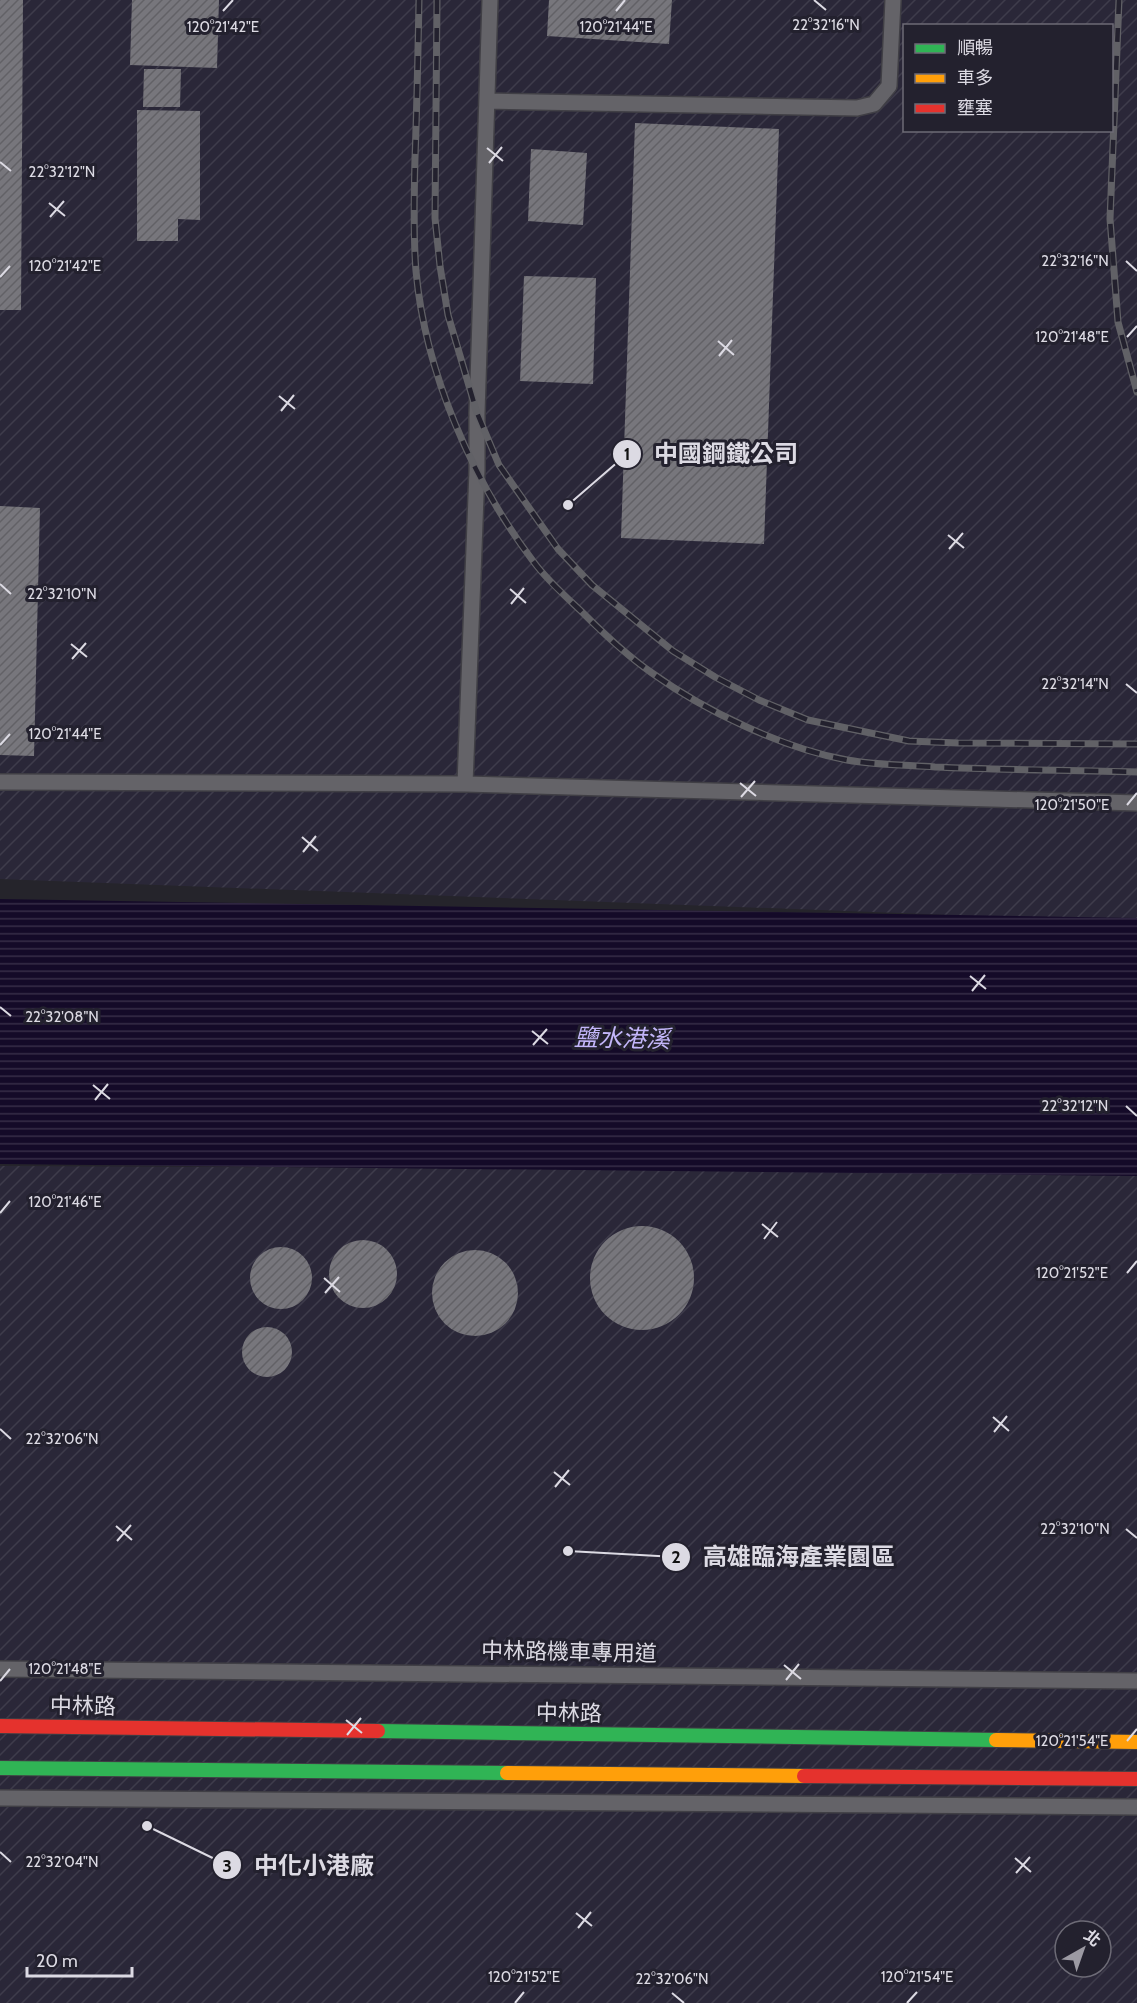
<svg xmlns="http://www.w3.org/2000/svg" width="1137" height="2003" font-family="Cabin,'Noto Sans TC',sans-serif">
<defs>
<pattern id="industrial-furrows" width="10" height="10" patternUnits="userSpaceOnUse" patternTransform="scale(1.5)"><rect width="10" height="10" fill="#2a2738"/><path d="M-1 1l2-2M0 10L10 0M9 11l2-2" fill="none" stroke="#3e3c4b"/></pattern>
<pattern id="water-rules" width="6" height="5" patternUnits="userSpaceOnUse" patternTransform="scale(1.5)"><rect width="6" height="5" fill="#140a28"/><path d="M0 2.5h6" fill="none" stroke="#362d47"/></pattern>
<pattern id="building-hatch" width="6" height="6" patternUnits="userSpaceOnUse" patternTransform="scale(1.5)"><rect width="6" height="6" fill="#77767c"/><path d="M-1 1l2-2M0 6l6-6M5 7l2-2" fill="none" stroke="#626166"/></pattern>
</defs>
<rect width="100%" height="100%" fill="#25242b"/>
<!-- industrial -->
<path fill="url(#industrial-furrows)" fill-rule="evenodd" d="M 0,0 L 1137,0 L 1137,922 L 0,879 ZM 904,26 L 1112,26 L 1112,130 L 904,130 Z
M 0,1166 L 1137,1171 L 1137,2003 L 0,2003 ZM 1065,1931 L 1101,1931 L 1101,1967 L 1065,1967 Z"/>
<!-- water -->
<path fill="url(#water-rules)" d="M 0,899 L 1137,918 L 1137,1176 L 0,1164 Z"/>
<!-- building -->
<path fill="url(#building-hatch)" d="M 0,0 L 23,0 L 21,310 L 0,310 Z
M 132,0 L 219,0 L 217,68 L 130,65 Z
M 549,0 L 672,0 L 669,44 L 547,36 Z
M 144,69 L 181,69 L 180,107 L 143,107 Z
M 137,110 L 200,111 L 200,220 L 178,219 L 178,241 L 137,241 Z
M 635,123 L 779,129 L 764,544 L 621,538 Z
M 531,149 L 587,153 L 583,225 L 528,221 Z
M 524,276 L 596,278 L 593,384 L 520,381 Z
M 0,506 L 40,508 L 34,756 L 0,755 Z
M590 1278a52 52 0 1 1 104 0a52 52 0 1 1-104 0Z
M329 1274a34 34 0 1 1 68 0a34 34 0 1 1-68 0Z
M250 1278a31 31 0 1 1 62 0a31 31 0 1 1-62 0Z
M432 1293a43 43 0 1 1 86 0a43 43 0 1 1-86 0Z
M242 1352a25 25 0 1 1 50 0a25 25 0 1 1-50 0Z"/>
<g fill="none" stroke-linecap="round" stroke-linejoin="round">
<!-- lane casing -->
<g stroke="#403f45" stroke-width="18">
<path id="lane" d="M 487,101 L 857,108 L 874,104 L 889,86 L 893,0
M 0,782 L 465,784 L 1137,803
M 465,784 L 477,470 L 477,413 L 490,0
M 0,1669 L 1137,1681
M 0,1798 L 1137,1807"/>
</g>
<!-- fast casing -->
<g stroke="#403f45" stroke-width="16">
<path id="fast" d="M 378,1731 L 996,1740
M 0,1768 L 507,1773"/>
</g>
<!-- slow casing -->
<g stroke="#403f45" stroke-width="16">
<path id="slow" d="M 996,1740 L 1137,1742
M 507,1773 L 804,1776"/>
</g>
<!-- jam casing -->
<g stroke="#403f45" stroke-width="16">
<path id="jam" d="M 0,1726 L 378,1731
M 804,1776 L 1137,1779"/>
</g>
<!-- lane -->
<use href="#lane" stroke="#646368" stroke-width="15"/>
<!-- fast -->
<use href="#fast" stroke="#30b455" stroke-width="14"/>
<!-- slow -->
<use href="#slow" stroke="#ff9f0a" stroke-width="14"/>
<!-- jam -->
<use href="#jam" stroke="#e5322d" stroke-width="14"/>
<!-- rail casing -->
<g stroke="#616166" stroke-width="7">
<path id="rail" d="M 419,0 C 418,53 417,105 415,158 C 414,196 413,234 416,271 C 425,372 472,480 533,561 C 546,579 564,595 581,611 C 603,633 626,655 652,673 C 705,711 782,748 847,760 C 876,765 906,765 935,767 C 1002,770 1070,770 1137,772
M 437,0 L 435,218 L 440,266 L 448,315 L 477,413 L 499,465 L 558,549 L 592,585 L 673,651 L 715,677 L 759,700 L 808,720 L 909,741 L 958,743 L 1137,744
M 1119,0 L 1110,219 L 1118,322 L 1137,392"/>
</g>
<!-- rail -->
<use href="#rail" stroke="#23212e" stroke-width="4.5" stroke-dasharray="14" stroke-linecap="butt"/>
</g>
<!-- ticks -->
<path fill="none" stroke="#dcdae3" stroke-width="2" d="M 814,0 L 826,10M 223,11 L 233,0M 616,11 L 625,0M 487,148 L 503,161M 0,162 L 11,171M 489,163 L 502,147M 49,203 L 65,216M 50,217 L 64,201M 1126,261 L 1137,271M 0,277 L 10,266M 1127,337 L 1137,326M 718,341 L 734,355M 719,356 L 732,340M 279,396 L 295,409M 281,411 L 294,395M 948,535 L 964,548M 949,549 L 963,533M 0,584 L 11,594M 510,589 L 526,603M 511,604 L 524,588M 71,644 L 87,657M 72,659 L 86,643M 1126,684 L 1137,693M 0,745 L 10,734M 740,783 L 756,796M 741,797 L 755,781M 1127,805 L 1137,793M 302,837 L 318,851M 303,852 L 316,836M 970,976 L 986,989M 972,991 L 985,975M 0,1007 L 11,1016M 532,1031 L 548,1044M 533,1045 L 547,1029M 93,1085 L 110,1099M 95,1100 L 108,1084M 1126,1106 L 1137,1116M 0,1213 L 10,1201M 762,1224 L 778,1237M 764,1239 L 777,1222M 1127,1273 L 1137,1261M 324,1278 L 340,1292M 325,1293 L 339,1277M 993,1417 L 1009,1431M 0,1429 L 11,1439M 994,1432 L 1007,1416M 554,1472 L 570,1485M 555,1487 L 569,1470M 116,1526 L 132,1540M 1126,1529 L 1137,1538M 117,1541 L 131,1525M 784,1665 L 801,1679M 786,1680 L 799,1664M 0,1681 L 10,1669M 346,1720 L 362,1733M 347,1735 L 361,1718M 1127,1741 L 1137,1729M 0,1852 L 11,1862M 1015,1858 L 1031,1872M 1016,1873 L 1030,1857M 576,1913 L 592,1926M 578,1928 L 591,1912M 672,1993 L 684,2003M 515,2003 L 524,1992M 907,2003 L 917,1992"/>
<g text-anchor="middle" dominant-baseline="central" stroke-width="6" stroke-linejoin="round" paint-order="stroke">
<!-- street labels -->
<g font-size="22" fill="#dcdae3" stroke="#23212e">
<text transform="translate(569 1652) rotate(1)">中林路機車專用道</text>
<text transform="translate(83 1706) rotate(1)">中林路</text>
<text transform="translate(569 1713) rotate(1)">中林路</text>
</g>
<!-- water labels -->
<g font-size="24" font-style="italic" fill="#c3b6fa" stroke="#23212e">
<text transform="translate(622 1038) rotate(1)">鹽水港溪</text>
</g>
</g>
<g font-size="15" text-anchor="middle" fill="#dcdae3" stroke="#23212e" stroke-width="6" stroke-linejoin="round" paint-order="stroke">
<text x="826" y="30">22°32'16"N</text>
<text x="223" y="32">120°21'42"E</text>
<text x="616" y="32">120°21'44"E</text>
<text x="62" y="177">22°32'12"N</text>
<text x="1075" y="266">22°32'16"N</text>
<text x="65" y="271">120°21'42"E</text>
<text x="1072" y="342">120°21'48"E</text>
<text x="62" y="599">22°32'10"N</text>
<text x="1075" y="689">22°32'14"N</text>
<text x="65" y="739">120°21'44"E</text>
<text x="1072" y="810">120°21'50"E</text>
<text x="62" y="1022">22°32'08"N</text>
<text x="1075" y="1111">22°32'12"N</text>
<text x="65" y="1207">120°21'46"E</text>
<text x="1072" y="1278">120°21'52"E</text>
<text x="62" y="1444">22°32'06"N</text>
<text x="1075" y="1534">22°32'10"N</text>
<text x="65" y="1674">120°21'48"E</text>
<text x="1072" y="1746">120°21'54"E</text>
<text x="62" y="1867">22°32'04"N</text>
<text x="524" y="1982">120°21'52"E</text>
<text x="917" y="1982">120°21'54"E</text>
<text x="672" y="1984">22°32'06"N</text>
</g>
<!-- callouts -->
<path fill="none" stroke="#dcdae3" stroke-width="2" d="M568 505L627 454M568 1551L676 1557M147 1826L227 1865"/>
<g fill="#dcdae3" stroke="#23212e" stroke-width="2">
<circle cx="568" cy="505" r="6"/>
<circle cx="568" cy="1551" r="6"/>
<circle cx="147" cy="1826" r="6"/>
<circle cx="627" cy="454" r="15"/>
<circle cx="676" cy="1557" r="15"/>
<circle cx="227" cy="1865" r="15"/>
</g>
<g font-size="18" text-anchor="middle" font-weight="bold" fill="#111">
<text x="627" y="460">1</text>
<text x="676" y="1563">2</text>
<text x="227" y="1872">3</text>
</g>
<g font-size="24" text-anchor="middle" font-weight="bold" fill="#dcdae3" stroke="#23212e" stroke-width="6" stroke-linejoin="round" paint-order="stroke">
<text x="726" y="462">中國鋼鐵公司</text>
<text x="799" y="1565">高雄臨海產業園區</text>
<text x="314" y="1874">中化小港廠</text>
</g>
<!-- legend -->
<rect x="903" y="24" width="210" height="108" fill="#23212e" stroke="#6d6b76" stroke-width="1.5"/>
<rect x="915" y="44" width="30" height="9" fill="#30b455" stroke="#6d6b76" stroke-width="1.5"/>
<text x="957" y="54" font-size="18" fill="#dcdae3">順暢</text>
<rect x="915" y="74" width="30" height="9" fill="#ff9f0a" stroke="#6d6b76" stroke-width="1.5"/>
<text x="957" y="84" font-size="18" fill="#dcdae3">車多</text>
<rect x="915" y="104" width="30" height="9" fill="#e5322d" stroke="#6d6b76" stroke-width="1.5"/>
<text x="957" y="114" font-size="18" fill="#dcdae3">壅塞</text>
<!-- north arrow -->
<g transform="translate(1083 1949) rotate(40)"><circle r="28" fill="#23212e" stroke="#6d6b76" stroke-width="1.5"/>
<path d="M0-4.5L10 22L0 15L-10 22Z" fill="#9c9aa3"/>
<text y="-9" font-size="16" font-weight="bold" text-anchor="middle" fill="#dcdae3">北</text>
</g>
<!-- scale -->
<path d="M27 1967v9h105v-9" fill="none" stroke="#dcdae3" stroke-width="3"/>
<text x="36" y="1967" font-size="18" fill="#dcdae3" stroke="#23212e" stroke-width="4.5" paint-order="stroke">20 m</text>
</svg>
